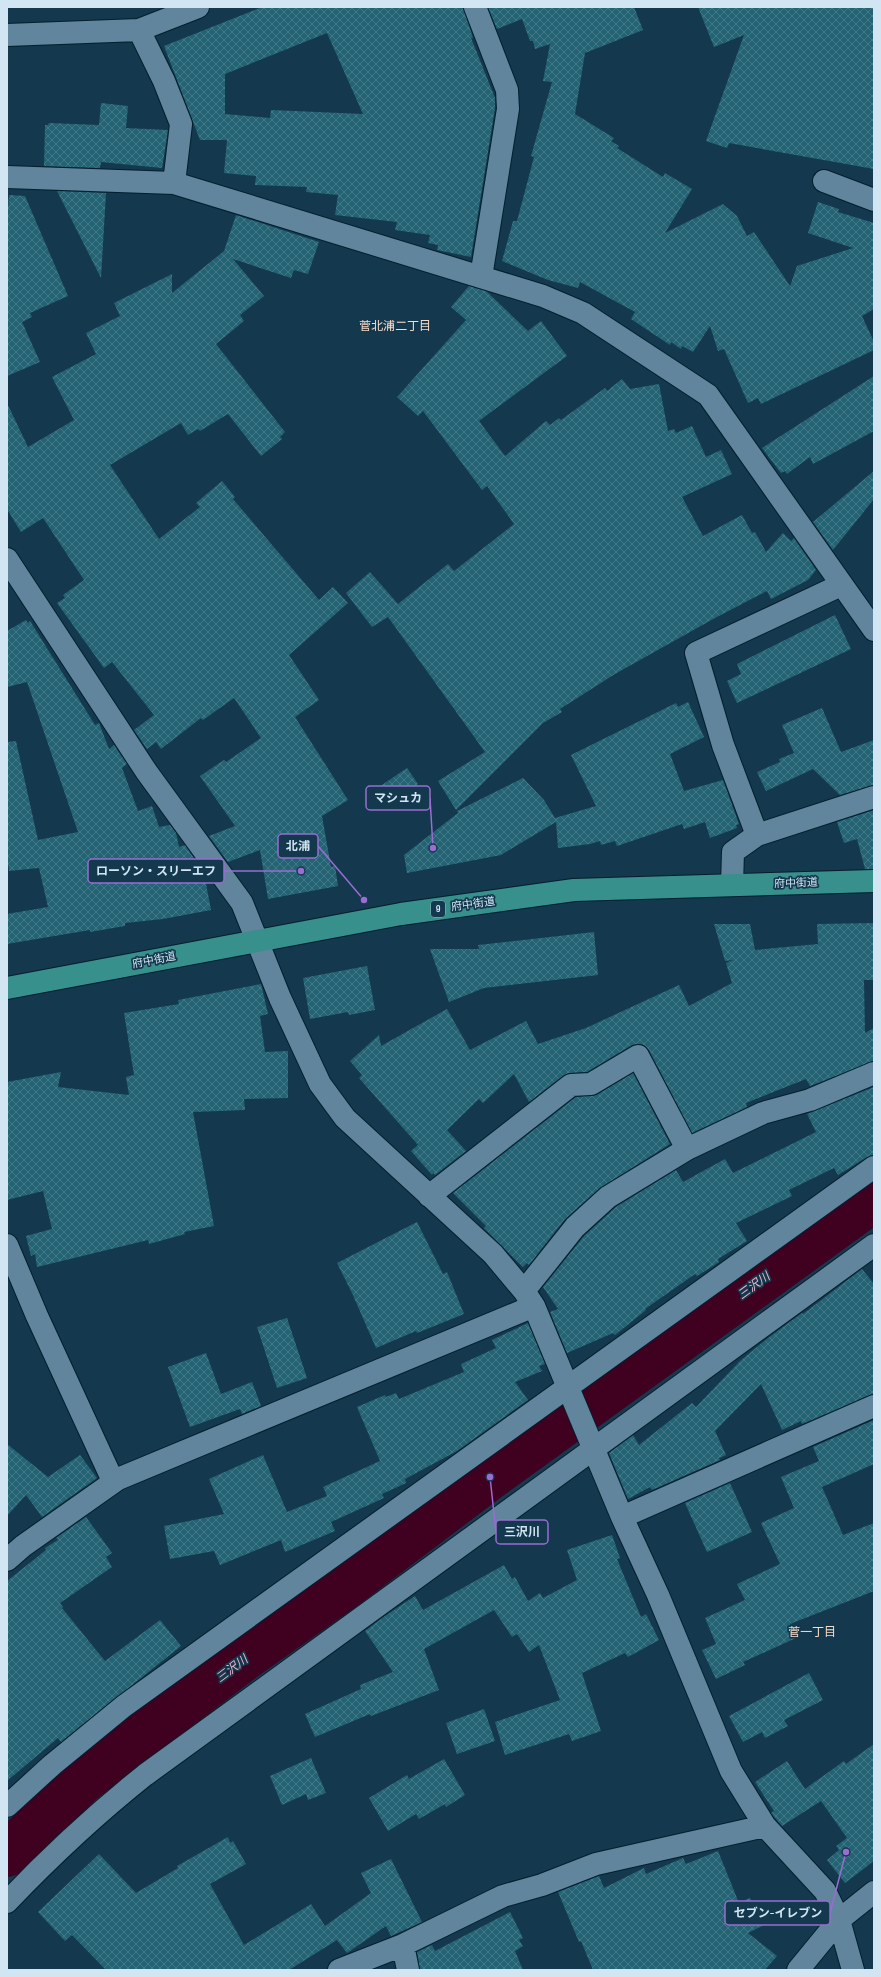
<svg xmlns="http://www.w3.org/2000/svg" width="881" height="1977" font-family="'Sofia Sans Condensed','Noto Sans JP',sans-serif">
<defs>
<pattern id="building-cross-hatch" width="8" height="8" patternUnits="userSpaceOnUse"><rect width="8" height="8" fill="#246373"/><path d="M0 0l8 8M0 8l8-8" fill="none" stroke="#437987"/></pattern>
</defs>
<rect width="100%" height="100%" fill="#14384d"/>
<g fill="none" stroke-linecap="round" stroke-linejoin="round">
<!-- river -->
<path stroke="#400020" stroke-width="46" d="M 7,1854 L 81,1782 L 244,1658 L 347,1585 L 490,1477 L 874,1199"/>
</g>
<!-- building -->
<path fill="url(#building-cross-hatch)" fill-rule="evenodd" d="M 262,7 L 463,7 L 473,38 L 471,38 L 495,98 L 495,108 L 471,257 L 437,250 L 438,245 L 428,243 L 430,235 L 395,230 L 397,222 L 335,215 L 338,195 L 306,192 L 307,187 L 255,185 L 256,176 L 224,173 L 227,140 L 200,140 L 164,46 ZM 327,33 L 363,114 L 271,110 L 270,118 L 225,114 L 225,74 Z
M 488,7 L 634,7 L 643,30 L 585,53 L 575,114 L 614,138 L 611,141 L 619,146 L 617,148 L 663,177 L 665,173 L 692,189 L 665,233 L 723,204 L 737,216 L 747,236 L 754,232 L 790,286 L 797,266 L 853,248 L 808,233 L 818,202 L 839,209 L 838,212 L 874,223 L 874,309 L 862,316 L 874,342 L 874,350 L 761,404 L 758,398 L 748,403 L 724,349 L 718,351 L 710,326 L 693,352 L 682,346 L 681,349 L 671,342 L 670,345 L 631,319 L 635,312 L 580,282 L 578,288 L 548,280 L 502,261 L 513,221 L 517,221 L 534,157 L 531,156 L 552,82 L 543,81 L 550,44 L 535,49 L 533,41 L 530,41 L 522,19 L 497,29 Z
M 698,7 L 874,7 L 874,169 L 729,143 L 727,148 L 706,141 L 744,35 L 714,47 Z
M 101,103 L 128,106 L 126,128 L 168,130 L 162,168 L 101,162 L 100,168 L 44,166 L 45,125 L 48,125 L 49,123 L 99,125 Z
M 57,191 L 106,193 L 101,278 Z
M 9,195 L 25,196 L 68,296 L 30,313 L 32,317 L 22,322 L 40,362 L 7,376 L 7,218 Z
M 236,215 L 319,242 L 308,274 L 294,270 L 291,278 L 233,259 L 264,296 L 240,315 L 244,321 L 216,344 L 285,432 L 280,437 L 282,439 L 261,456 L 228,414 L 200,431 L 198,429 L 188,435 L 181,423 L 110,465 L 159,539 L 200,507 L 196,503 L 222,481 L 235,497 L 233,499 L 319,600 L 333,587 L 348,603 L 289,655 L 319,700 L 295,717 L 348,800 L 322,816 L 331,867 L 335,866 L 338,886 L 268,899 L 260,850 L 228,862 L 209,836 L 235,826 L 200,776 L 224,760 L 226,762 L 261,738 L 234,698 L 203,720 L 201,718 L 161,749 L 156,742 L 147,749 L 134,730 L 154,715 L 112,662 L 104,668 L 57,603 L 65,598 L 63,595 L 84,580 L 43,518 L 21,532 L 7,509 L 7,403 L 28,447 L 74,420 L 52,377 L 96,354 L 86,333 L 120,316 L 114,303 L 172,274 L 172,293 L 224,251 Z
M 469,286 L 486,291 L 528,331 L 541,321 L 567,356 L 479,421 L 505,456 L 546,421 L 550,425 L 559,418 L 561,420 L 605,388 L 607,391 L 622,379 L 630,389 L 659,384 L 668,431 L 674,429 L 676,433 L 692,426 L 706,457 L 721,450 L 732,474 L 682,497 L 703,536 L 742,515 L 752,533 L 755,532 L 766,552 L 783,533 L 791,541 L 794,538 L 816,570 L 808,580 L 771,599 L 767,591 L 715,618 L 615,674 L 560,709 L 562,712 L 543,723 L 456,810 L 438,781 L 485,752 L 388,617 L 372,627 L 346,593 L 370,572 L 398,604 L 448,564 L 454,571 L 514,524 L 487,486 L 482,490 L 423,411 L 418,416 L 397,397 L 466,320 L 451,307 Z
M 874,376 L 874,431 L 813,464 L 810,457 L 787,474 L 785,471 L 781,473 L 762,448 Z
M 874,471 L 874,499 L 833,550 L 813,522 Z
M 835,615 L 851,649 L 737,703 L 727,681 L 741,674 L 737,664 Z
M 26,620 L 28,623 L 30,621 L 95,725 L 99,723 L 109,749 L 114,745 L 127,764 L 122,768 L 138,811 L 152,806 L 159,827 L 170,825 L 176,833 L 179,847 L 185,845 L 204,873 L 211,910 L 163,919 L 125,923 L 125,926 L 90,932 L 90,930 L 7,944 L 7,914 L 48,907 L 39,868 L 9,871 L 7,855 L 7,742 L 16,741 L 38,840 L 78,832 L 27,682 L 7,687 L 7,631 Z
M 688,702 L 704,737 L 670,754 L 684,791 L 723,780 L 739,824 L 736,825 L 737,828 L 710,838 L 705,822 L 684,829 L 682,824 L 617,846 L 615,841 L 601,845 L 600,841 L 590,844 L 558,848 L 556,822 L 501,855 L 407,873 L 404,855 L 458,813 L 457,811 L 523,778 L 544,800 L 555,818 L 596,806 L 571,755 L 676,703 L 678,707 Z
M 822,708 L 841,752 L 874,740 L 874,785 L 840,795 L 813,769 L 766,791 L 757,772 L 780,762 L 779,759 L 794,753 L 782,725 Z
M 407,768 L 418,784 L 388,805 L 376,789 Z
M 874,810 L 874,869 L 865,869 L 857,839 L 844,843 L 837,822 Z
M 874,923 L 873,980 L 864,980 L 865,1033 L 874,1028 L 874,1061 L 810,1086 L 806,1079 L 746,1103 L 747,1107 L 692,1133 L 649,1050 L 644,1045 L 638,1044 L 632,1045 L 587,1072 L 570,1073 L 564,1075 L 529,1102 L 514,1074 L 483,1103 L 479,1099 L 447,1130 L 466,1151 L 435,1175 L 433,1173 L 432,1175 L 411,1151 L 418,1145 L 359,1078 L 362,1075 L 350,1061 L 379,1035 L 381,1046 L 447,1009 L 470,1050 L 526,1021 L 538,1044 L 586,1028 L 679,985 L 689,1006 L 732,983 L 726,963 L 733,960 L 725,961 L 714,924 L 750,924 L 755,950 L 818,944 L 817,924 Z
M 594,932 L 598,975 L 484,988 L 449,1002 L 430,949 L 479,949 L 478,945 Z
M 367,966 L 375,1010 L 349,1015 L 348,1012 L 310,1019 L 303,978 Z
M 261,984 L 268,1014 L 260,1016 L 265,1052 L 288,1051 L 288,1098 L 244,1099 L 245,1110 L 193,1112 L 214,1226 L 184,1232 L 185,1234 L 149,1244 L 148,1240 L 37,1267 L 35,1254 L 31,1256 L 26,1236 L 52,1229 L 43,1191 L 7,1200 L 7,1082 L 61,1072 L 58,1087 L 129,1095 L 126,1077 L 134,1075 L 124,1013 L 179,1004 L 178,1000 Z
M 633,1073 L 670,1144 L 600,1188 L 565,1219 L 529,1265 L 527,1263 L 523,1267 L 484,1228 L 486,1226 L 453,1193 L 576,1097 L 597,1095 Z
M 874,1087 L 874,1155 L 867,1157 L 838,1175 L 834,1168 L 789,1190 L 792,1196 L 736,1223 L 747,1241 L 718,1259 L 719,1262 L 697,1276 L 695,1274 L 645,1309 L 646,1310 L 615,1335 L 613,1333 L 567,1353 L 550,1312 L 558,1309 L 543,1287 L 584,1236 L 616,1207 L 676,1170 L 683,1182 L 725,1159 L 733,1173 L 816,1132 L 807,1114 Z
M 417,1222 L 443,1274 L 447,1272 L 464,1314 L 417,1333 L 416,1331 L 376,1348 L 352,1293 L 337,1263 Z
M 862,1269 L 874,1284 L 874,1394 L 802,1424 L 801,1421 L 782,1430 L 761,1384 L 715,1431 L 726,1455 L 719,1458 L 720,1460 L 652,1490 L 650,1487 L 628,1499 L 609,1453 L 633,1435 L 639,1445 L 692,1403 L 696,1407 L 740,1361 L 768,1338 L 802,1313 L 803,1314 Z
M 287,1318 L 307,1378 L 277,1388 L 257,1327 Z
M 528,1323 L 545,1364 L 539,1366 L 542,1371 L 515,1382 L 528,1400 L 457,1451 L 405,1479 L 406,1483 L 382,1494 L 384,1498 L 331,1522 L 335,1531 L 285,1552 L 281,1540 L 220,1565 L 214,1551 L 170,1559 L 164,1526 L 224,1514 L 209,1479 L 263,1455 L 287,1512 L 327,1496 L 323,1487 L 380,1461 L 357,1407 L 385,1395 L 386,1397 L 396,1393 L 399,1399 L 464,1372 L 461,1364 L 496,1348 L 492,1340 Z
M 206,1353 L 221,1394 L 252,1382 L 261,1406 L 242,1414 L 240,1409 L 190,1427 L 168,1367 Z
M 874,1420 L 874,1464 L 822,1487 L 843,1535 L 874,1523 L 874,1591 L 790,1624 L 796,1638 L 743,1662 L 745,1665 L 716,1679 L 702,1650 L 716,1644 L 705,1618 L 745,1600 L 737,1584 L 780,1564 L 761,1523 L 794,1508 L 781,1477 L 819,1461 L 813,1447 Z
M 7,1444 L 48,1477 L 80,1455 L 97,1478 L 42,1517 L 26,1495 L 7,1516 Z
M 730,1483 L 752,1532 L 707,1552 L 685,1503 Z
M 86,1517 L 112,1553 L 106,1557 L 112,1567 L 60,1603 L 63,1607 L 62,1608 L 105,1661 L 160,1620 L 181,1646 L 61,1742 L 58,1738 L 7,1781 L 7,1581 L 46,1550 L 45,1548 L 58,1540 L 56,1538 Z
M 612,1535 L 620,1558 L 617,1559 L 641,1617 L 646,1614 L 659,1640 L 628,1657 L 625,1653 L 582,1673 L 601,1731 L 572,1741 L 569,1734 L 505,1755 L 495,1722 L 560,1700 L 539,1645 L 529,1652 L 517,1634 L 512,1637 L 494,1610 L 424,1649 L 439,1690 L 371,1716 L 370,1714 L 315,1737 L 305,1714 L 361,1689 L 360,1685 L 393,1672 L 365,1631 L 385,1616 L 415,1596 L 423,1610 L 504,1565 L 512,1579 L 515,1577 L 528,1601 L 540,1593 L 543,1598 L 577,1580 L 567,1550 Z
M 809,1673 L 823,1700 L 784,1720 L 788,1726 L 765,1738 L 762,1732 L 743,1742 L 729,1716 Z
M 484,1709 L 495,1741 L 457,1754 L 446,1723 Z
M 874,1744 L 874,1861 L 845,1883 L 827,1860 L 839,1850 L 836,1846 L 847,1838 L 821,1801 L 782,1826 L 771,1813 L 774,1811 L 755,1782 L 787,1761 L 805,1789 L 844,1761 L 846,1764 Z
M 311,1758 L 326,1793 L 308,1800 L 306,1794 L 282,1805 L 270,1776 Z
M 444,1759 L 465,1795 L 446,1807 L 445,1804 L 419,1819 L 416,1814 L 388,1831 L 369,1798 L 407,1775 L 409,1779 Z
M 228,1837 L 230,1843 L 233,1841 L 246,1864 L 210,1884 L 244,1945 L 311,1904 L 325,1926 L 371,1893 L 361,1873 L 391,1859 L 422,1922 L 391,1936 L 386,1926 L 347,1953 L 337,1940 L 289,1970 L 106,1970 L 72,1935 L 65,1941 L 38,1912 L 99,1854 L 136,1893 L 178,1868 L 177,1866 Z
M 718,1851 L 739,1903 L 750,1898 L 764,1925 L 748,1933 L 777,1956 L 765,1970 L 593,1970 L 581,1941 L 579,1942 L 558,1892 L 599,1876 L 604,1888 L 644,1868 L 646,1874 L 683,1858 L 686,1864 Z
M 510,1912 L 523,1938 L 519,1940 L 523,1946 L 515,1951 L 523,1970 L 420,1970 L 417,1952 L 432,1945 L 435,1951 Z"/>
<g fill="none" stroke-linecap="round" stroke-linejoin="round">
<!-- street casing -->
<g stroke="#031f2e" stroke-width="24">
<path id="street" d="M 475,7 L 507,90 L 508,109 L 481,277
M 139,30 L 164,81 L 181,124 L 174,183
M 7,35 L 139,30 L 198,7
M 7,177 L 174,183 L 543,296 L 583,313 L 708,395 L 874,630
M 824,181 L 874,200
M 7,559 L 146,771 L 242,903 L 280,998 L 320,1084 L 345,1118 L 493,1254 L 524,1291 L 534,1306 L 622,1517 L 658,1595 L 731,1771 L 765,1826 L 825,1891 L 839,1920 L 853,1970
M 757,835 L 723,745 L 696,653 L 841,585
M 732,885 L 733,852 L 757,835 L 874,797
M 429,1196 L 571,1085 L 591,1084 L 638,1056 L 687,1149
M 7,1245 L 37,1316 L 113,1481
M 524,1291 L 575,1227 L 608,1197 L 687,1149 L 763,1113 L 810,1100 L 874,1073
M 622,1517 L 874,1406
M 7,1560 L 23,1546 L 118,1479 L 534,1306
M 7,1806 L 52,1765 L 124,1706 L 874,1167
M 7,1902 C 50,1857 96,1814 145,1775 L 874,1245
M 403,1945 L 408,1970
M 339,1970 L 403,1945 L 503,1896 L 542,1885 L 596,1864 L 765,1826
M 798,1970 L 839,1920 L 874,1892"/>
</g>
<!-- primary casing -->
<g stroke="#031f2e" stroke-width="24">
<path id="primary" d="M 7,988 L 401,914 L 574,890 L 874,881"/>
</g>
<!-- street -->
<use href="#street" stroke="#60859d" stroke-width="22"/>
<!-- primary -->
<use href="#primary" stroke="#38908c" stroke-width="22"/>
</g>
<g text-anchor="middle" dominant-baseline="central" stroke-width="3.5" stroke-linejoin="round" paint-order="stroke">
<!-- shield labels -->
<rect fill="#14384d" stroke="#98b1c0" stroke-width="1" x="431" y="901" width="14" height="16" rx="3"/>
<g font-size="10" font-weight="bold" fill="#d1e5f2">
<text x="438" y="909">9</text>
</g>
<!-- street labels -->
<g font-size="11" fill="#d1e5f2" stroke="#14384d">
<text transform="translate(796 883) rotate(-2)">府中街道</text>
<text transform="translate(473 904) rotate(-8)">府中街道</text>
<text transform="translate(154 960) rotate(-11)">府中街道</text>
</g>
<!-- neighbourhood labels -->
<g font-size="12" fill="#f7dbc8" stroke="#14384d">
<text x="395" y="326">菅北浦二丁目</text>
<text x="812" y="1632">菅一丁目</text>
</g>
<!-- water labels -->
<g font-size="12" font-style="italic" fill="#f3b3c9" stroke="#14384d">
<text transform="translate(754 1286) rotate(-36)">三沢川</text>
<text transform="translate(232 1669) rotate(-37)">三沢川</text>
</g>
</g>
<!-- callouts -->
<path fill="none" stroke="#996dd1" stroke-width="1.5" d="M433 848L430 798M364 900L318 846M301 871L224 871M490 1477L496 1532M846 1852L830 1913"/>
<g fill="#996dd1" stroke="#14384d" stroke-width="1.5">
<circle cx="433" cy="848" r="4"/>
<circle cx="364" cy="900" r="4"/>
<circle cx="301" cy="871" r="4"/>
<circle cx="490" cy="1477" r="4"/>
<circle cx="846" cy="1852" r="4"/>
</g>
<g fill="#14384d" stroke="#996dd1" stroke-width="1.5">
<rect x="366" y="786" width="64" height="24" rx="4"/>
<rect x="278" y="834" width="40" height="24" rx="4"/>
<rect x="88" y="859" width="136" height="24" rx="4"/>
<rect x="496" y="1520" width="52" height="24" rx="4"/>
<rect x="725" y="1901" width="105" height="24" rx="4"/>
</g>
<g font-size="12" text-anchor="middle" font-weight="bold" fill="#d1e5f2">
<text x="398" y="802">マシュカ</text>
<text x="298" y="850">北浦</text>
<text x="156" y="875">ローソン・スリーエフ</text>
<text x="522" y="1536">三沢川</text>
<text x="778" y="1917">セブン-イレブン</text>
</g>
<!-- border -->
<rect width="881" height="1977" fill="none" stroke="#d1e5f2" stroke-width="16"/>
</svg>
